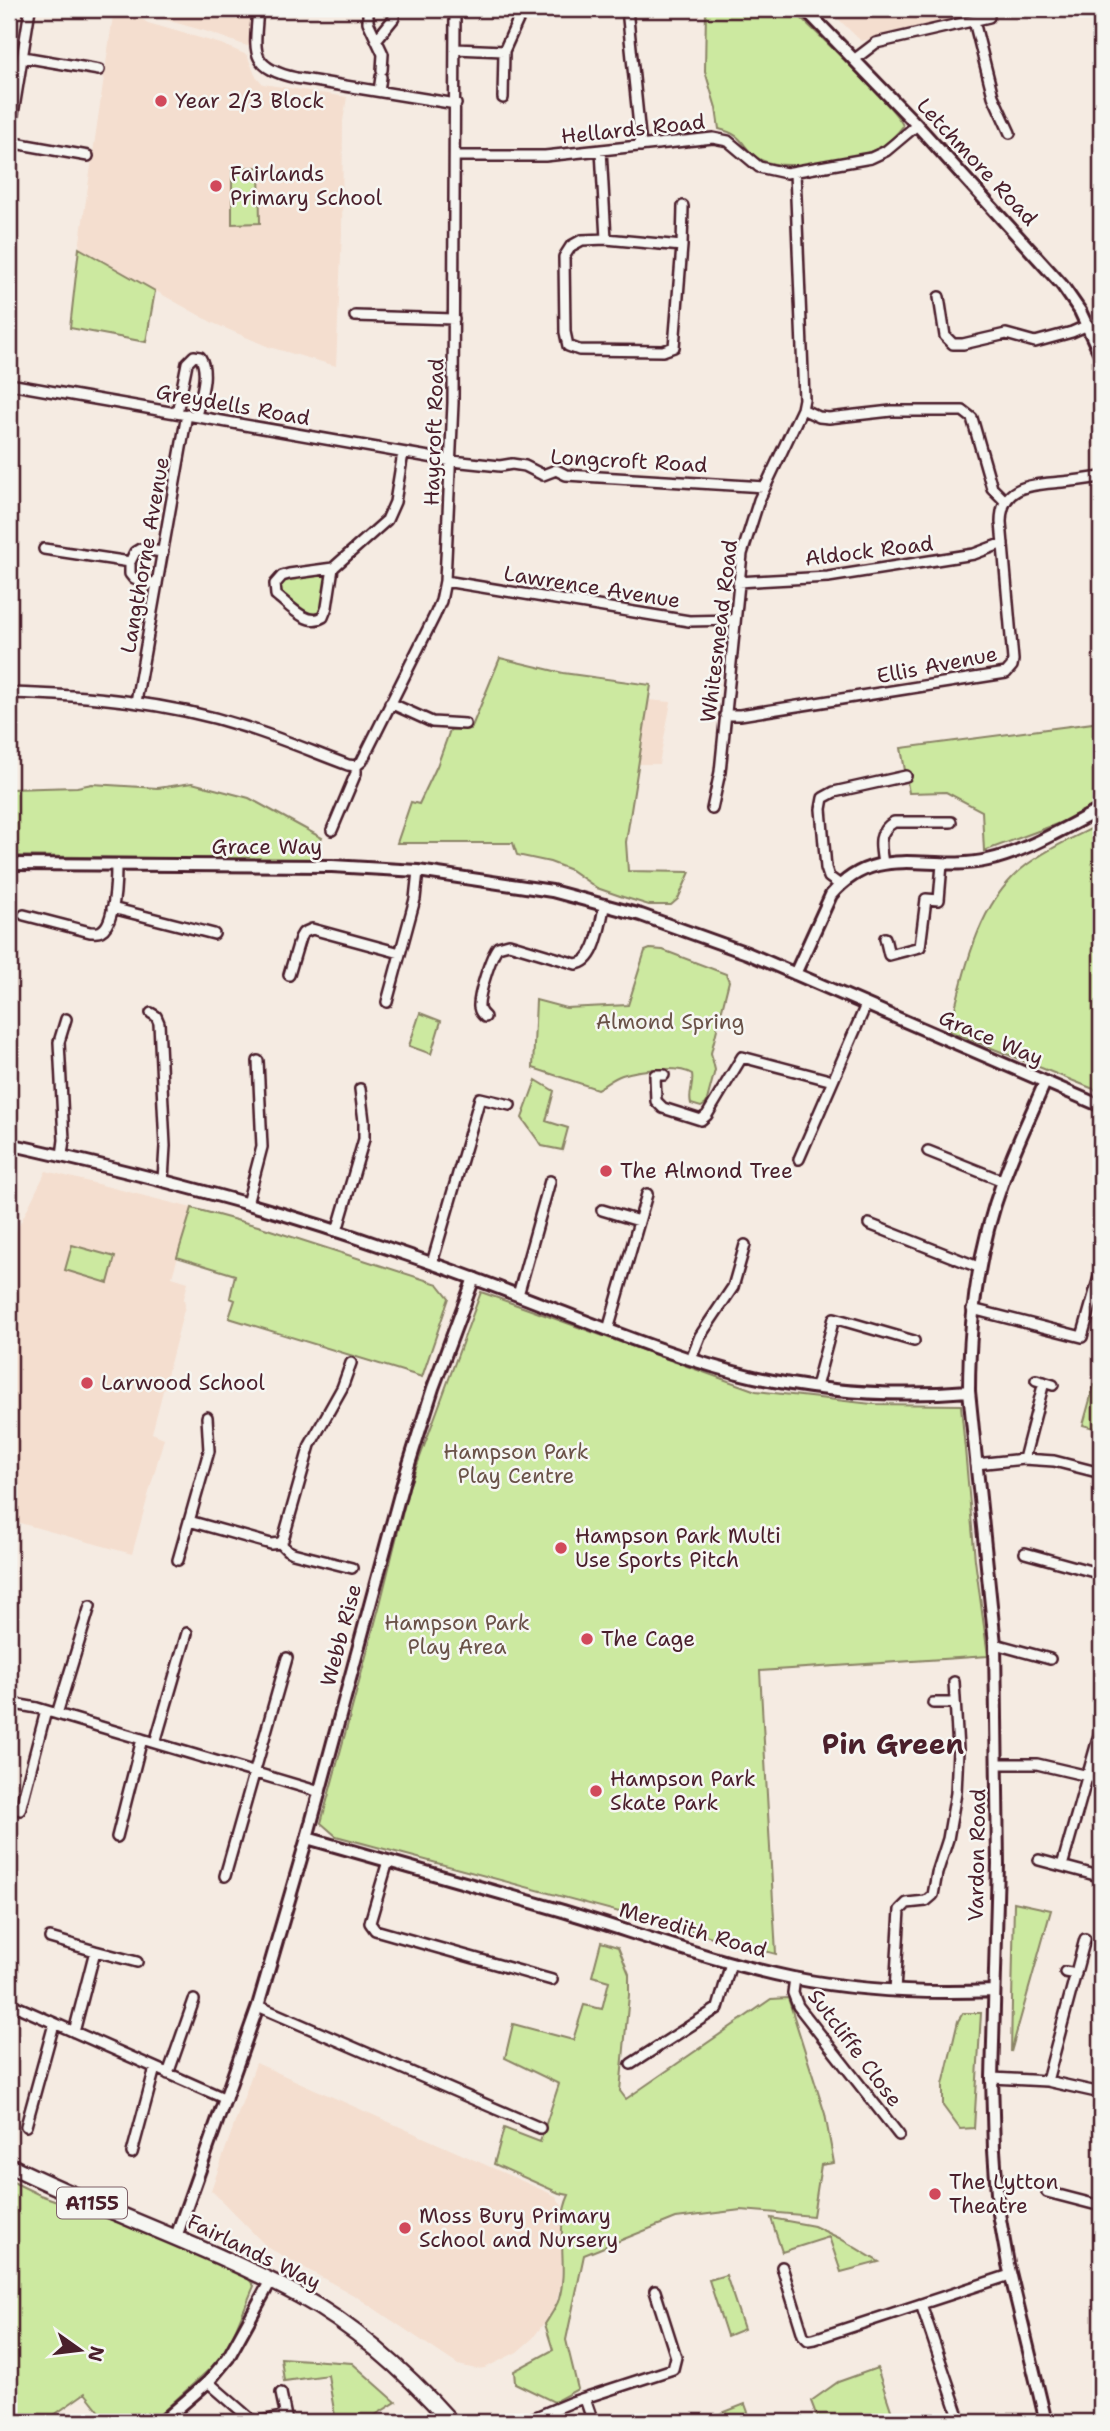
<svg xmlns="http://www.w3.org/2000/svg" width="1110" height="2431" font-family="'Shantell Sans',sans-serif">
<rect width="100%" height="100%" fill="#f5ebe2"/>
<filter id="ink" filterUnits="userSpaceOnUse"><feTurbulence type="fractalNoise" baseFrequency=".0143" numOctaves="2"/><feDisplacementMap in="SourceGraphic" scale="14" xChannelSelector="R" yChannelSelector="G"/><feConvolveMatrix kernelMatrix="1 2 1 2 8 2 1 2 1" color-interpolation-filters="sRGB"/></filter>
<g filter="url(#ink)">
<!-- built -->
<path fill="#f4decf" d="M 114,9 L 125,9 L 148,23 L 221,44 L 247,55 L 255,75 L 263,84 L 347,97 L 343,121 L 342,233 L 336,366 L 269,347 L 213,323 L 79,248 Z
M 140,9 L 252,9 L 250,47 L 205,31 L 152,16 Z
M 828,9 L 967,9 L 978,14 L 938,26 L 861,41 Z
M 648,700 L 671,702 L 659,764 L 638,764 Z
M 46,1171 L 192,1208 L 172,1277 L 188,1282 L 184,1298 L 185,1306 L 152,1433 L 164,1438 L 132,1554 L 9,1520 L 9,1246 Z
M 256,2063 L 556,2196 L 563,2208 L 561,2284 L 555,2308 L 533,2338 L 517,2352 L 485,2368 L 476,2369 L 458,2365 L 357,2297 L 267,2247 L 211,2190 Z"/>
<!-- green -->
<path fill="#cce9a0" stroke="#8b8466" stroke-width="2" d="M 706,9 L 792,9 C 810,27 899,110 903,126 C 897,134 888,143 879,148 C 855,160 785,172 761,160 C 740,149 748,136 719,129 L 716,108 L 705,71 Z
M 259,167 L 260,223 L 232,224 L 232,168 Z
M 79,248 L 155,291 L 146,342 L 70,328 Z
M 313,575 L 323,575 L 327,578 L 322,611 L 317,616 C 305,615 280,598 278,585 L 285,579 Z
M 500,658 L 563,673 L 651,685 L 626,842 L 628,871 L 690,872 L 678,899 L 671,905 L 649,905 L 623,897 L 597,888 L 571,870 L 550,862 L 517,855 L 513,843 L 397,843 L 411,802 L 419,804 L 437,766 L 450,730 L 471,729 Z
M 1101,722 L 1101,801 L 1065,821 L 984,851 L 982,811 L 946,792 L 909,793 L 901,748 Z
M 192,783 L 249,798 L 322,838 L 311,860 L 9,856 L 9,789 L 77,787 L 92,784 L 158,788 Z
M 1101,824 L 1101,1092 L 949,1031 C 966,969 977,896 1035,859 C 1055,845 1079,835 1101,824 Z
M 650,949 L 663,950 L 726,974 L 729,981 L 711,1053 L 715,1070 L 706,1104 L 701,1107 L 691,1104 C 688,1094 694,1084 692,1074 C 679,1065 637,1070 622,1075 C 613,1078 605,1085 597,1089 L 533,1068 L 536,1000 L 566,1008 L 628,1005 L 645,951 Z
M 420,1013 L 441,1021 L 431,1054 L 409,1046 Z
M 536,1080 L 554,1091 L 546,1121 L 568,1128 L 562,1150 L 542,1146 L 522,1118 Z
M 192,1208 L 258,1226 L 438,1284 L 449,1298 L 422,1377 L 229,1318 L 235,1300 L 230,1298 L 235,1275 L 177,1257 Z
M 72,1245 L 115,1257 L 108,1283 L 65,1270 Z
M 481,1292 L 756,1391 L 872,1404 L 961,1405 L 975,1560 L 988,1656 L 760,1671 L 776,1954 L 336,1836 L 321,1823 L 380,1604 L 409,1487 Z
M 1094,1385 L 1101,1387 L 1101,1430 L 1083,1425 Z
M 1014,1902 L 1051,1910 L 1011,2052 Z
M 601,1942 L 618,1947 L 629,1974 L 629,1995 L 620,2091 L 626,2099 L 771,1999 L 788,1998 L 825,2114 L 834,2163 L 821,2165 L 813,2216 L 741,2210 L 676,2218 L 584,2255 L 566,2340 L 578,2389 L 554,2402 L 515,2383 L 514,2371 L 553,2350 L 545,2324 C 550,2316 556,2308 559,2299 C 569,2266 554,2227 569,2195 L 559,2193 L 494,2164 L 504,2128 L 540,2142 L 559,2084 L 505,2058 L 513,2024 L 573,2040 L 584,2005 L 602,2009 L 609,1981 L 592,1976 Z
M 963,2013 L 981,2013 L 974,2128 L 960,2129 L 943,2106 L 943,2085 L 958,2021 Z
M 9,2180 L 40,2195 L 169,2240 L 248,2278 L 254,2286 L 225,2355 L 156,2418 L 150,2422 L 108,2422 L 85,2393 L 47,2420 L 42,2415 L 32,2422 L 9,2422 Z
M 771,2218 L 814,2226 L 839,2238 L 879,2262 L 841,2272 L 829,2237 L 782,2252 Z
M 726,2275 L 744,2329 L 727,2336 L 709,2280 Z
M 281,2358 L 352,2363 L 396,2402 L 364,2422 L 336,2422 L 328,2375 L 284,2381 Z
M 877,2368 L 895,2422 L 819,2422 L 811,2401 L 838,2382 Z
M 745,2404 L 749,2415 L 739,2422 L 699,2422 Z"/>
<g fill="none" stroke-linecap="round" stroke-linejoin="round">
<!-- minor casing -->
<g stroke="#4a1f2b" stroke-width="14">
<path id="minor" d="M 258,9 C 255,51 248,67 296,78 L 456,104
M 371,9 L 368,12 L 368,22 L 383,54 L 382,70
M 627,9 L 641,146
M 974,21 L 993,96 L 1010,133
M 377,39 L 394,18 L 394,11 L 389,9
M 455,49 L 504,51 L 523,9
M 23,57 L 99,70
M 855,59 L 876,43 L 989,17
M 379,91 L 381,77
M 503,98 L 504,51
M 9,139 L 30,9
M 9,142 L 88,156
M 601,150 L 606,239
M 456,156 L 545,156 L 713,138 L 728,141 L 759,167 L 786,173 L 871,158 L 886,151 L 917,125
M 606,239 L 682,246 L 674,347 L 663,351 L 579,350 L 568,346 L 565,332 L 564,257 L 571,246 L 582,240 Z
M 682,246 L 683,206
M 939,297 L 945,336 L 953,344 L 963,344 L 1006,334 L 1035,342 L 1072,332 L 1088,325
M 355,316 L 454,319
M 9,384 L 452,461 L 500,466 L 512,464 L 525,466 L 543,475 L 556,470 L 566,475 L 765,487
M 802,409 L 819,417 L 829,418 L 891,411 L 963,411 L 972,418 L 992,488 L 1005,501
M 177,413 L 187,363 L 194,356 L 200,357 C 210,373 200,398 196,416
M 44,549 L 130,562 L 135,552 L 140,549 L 163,552
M 130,562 L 130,574 L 134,579 L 157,584
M 333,568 L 289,574 L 282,576 L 275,584 L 276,595 C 289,605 307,627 323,617 L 327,607 L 333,568 L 387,520 L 395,502 L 403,453
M 445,581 L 689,621 L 735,620
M 738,582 L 828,577 L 974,554 L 1003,543
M 9,693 C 87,695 167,702 242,726 C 278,737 313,752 348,765 L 356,766
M 136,702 L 187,414
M 390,703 L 432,722 L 465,724
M 725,715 L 740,715 L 1006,673 L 1012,666 L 1013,660 L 1001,522 C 1001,484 1033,485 1062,482 C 1075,481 1088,479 1101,477
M 712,809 L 720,772 L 742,554 L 759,500 L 802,409 L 804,399 L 795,172
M 332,830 L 356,773 L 356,766 L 362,761 L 435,615 L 441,601 L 445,581 L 453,403 L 455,9
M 883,863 C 880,845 877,832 894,822 L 951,822
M 840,885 L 829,877 L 826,868 L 821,809 L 823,798 L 834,792 L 906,776
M 112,908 L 214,934
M 24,915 L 90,932 C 93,932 98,933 101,931 C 115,924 116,880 116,866
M 885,938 L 889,955 L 920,947 L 926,899 L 939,900 L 942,864
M 289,975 L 300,938 L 303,933 L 312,929 L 400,953
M 387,1002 L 415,899 L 418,871
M 151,1013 L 156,1016 L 159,1023 L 165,1146 L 163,1180
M 485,1017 C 481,1013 480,1012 479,1007 C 478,996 491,955 498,947 L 509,944 L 576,964 C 597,962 600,922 605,904
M 664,1075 L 655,1075 L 656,1101 L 663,1108 L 701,1120 L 707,1115 L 742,1057 L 833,1081
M 928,1151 L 1003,1181
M 62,1155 L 64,1140 L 59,1042 L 66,1019
M 799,1159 L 866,1005
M 247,1204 L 262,1147 L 258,1061
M 602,1210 L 639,1221
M 869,1224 L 978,1267
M 337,1231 L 364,1139 L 364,1121 L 360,1089
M 432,1263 L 480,1098 L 510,1105
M 518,1295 L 550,1181
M 972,1309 L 1082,1337 L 1101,1270
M 608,1330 L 647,1194
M 691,1359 L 700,1336 L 733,1287 L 745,1245
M 1036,1380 L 1053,1385
M 816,1387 L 834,1318 L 914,1341
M 1024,1459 L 1044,1382
M 976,1464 L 1024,1459 L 1054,1461 L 1101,1473
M 189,1521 L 271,1544 L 280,1543 L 283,1540 L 310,1445 L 342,1388 L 351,1363
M 280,1543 L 287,1550 L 293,1553 L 352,1568
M 1025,1553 L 1101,1574
M 178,1560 L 209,1451 L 207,1417
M 995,1644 L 1050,1659
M 9,1703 L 37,1708 L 320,1792
M 933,1703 L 954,1703
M 57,1714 L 90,1606
M 155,1743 L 187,1633
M 997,1764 L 1037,1764 L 1101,1779
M 20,1810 L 46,1711
M 117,1837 L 142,1739
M 1039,1860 L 1095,1875
M 388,1861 L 371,1919 L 370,1923 L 375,1930 L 552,1980
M 1062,1866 L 1101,1728
M 225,1876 L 287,1658
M 50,1938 L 95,1951 L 74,2032
M 95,1951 L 137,1962
M 1065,1972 L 1076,1974
M 795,1978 L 793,1993 L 798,2006 L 899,2135
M 895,1991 L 900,1910 L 907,1903 L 926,1901 L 933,1895 L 937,1873 L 948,1839 L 956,1793 L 958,1750 L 954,1682
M 9,2003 L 226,2099
M 258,2006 L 540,2128
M 631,2064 L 718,2008 L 731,1963
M 168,2074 L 194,2000
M 992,2078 L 1047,2081 L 1101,2093
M 1047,2081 L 1085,1939
M 26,2126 L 54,2024
M 132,2153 L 155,2068
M 1047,2192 L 1101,2206
M 782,2267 L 803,2335 L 808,2340 L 814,2339 L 1010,2275
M 921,2304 L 961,2422
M 208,2382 L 254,2422
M 281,2393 L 287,2422
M 585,2399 L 593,2422
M 256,2422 L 286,2416
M 524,2422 L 572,2402 L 673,2369 L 676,2357 L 655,2291"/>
</g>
<!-- tertiary casing -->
<g stroke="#4a1f2b" stroke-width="16">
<path id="tertiary" d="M 805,9 L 917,125 L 1062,285 L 1080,311 L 1101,356
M 9,864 L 332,866 L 418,871 L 552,891 L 641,915 L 747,953 L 1101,1106
M 795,974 L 831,895 C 876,841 929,873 988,860 C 1025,852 1066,827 1101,809
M 1045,1082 C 1031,1115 1015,1147 1003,1181 C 978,1249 969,1319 969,1391 L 995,1644 L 998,1864 L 992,2078 L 994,2150 L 998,2208 L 1008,2264 L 1046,2422
M 9,1144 C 138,1173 265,1205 390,1249 C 445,1267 500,1288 554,1309 C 619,1334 685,1361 754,1377 C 823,1392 898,1397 969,1391
M 307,1838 C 392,1863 478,1886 563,1911 C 639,1934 715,1962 793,1978 C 859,1991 927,1994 994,1991
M 176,2237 L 258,2006 L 307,1838 L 403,1483 L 433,1388 L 474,1278
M 162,2422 L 208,2382 L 228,2358 L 270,2282"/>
</g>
<!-- primary casing -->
<g stroke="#4a1f2b" stroke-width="19">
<path id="primary" d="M 9,2165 C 104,2212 206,2245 300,2296 C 358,2328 408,2374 451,2422"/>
</g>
<!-- minor -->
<use href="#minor" stroke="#f6f6f2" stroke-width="9"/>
<!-- tertiary -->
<use href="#tertiary" stroke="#f6f6f2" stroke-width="10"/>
<!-- primary -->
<use href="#primary" stroke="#f6f6f2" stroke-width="14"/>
</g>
</g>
<!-- markers -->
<g fill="#d1495b" stroke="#f6f6f2" stroke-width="2.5">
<circle cx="161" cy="101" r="7"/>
<circle cx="216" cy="186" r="7"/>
<circle cx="606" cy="1171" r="7"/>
<circle cx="87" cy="1383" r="7"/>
<circle cx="561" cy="1548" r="7"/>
<circle cx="587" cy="1639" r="7"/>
<circle cx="596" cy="1791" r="7"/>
<circle cx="935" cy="2194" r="7"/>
<circle cx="405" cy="2228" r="7"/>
</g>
<g text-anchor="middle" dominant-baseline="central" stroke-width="5" stroke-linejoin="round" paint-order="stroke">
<!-- shield labels -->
<rect fill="#f6f6f2" stroke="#7e6067" stroke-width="2" x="57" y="2187.5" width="70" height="31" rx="5"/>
<g font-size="19" font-weight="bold" fill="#4a1f2b">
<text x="92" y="2203">A1155</text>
</g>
<!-- poi labels -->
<g font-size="21" fill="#4a1f2b" stroke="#f6f6f2" text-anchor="start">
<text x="175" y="101">Year 2/3 Block</text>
<text x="230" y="174">Fairlands<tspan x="230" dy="24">Primary School</tspan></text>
<text x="620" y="1171">The Almond Tree</text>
<text x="101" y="1383">Larwood School</text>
<text x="575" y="1536">Hampson Park Multi<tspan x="575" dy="24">Use Sports Pitch</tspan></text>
<text x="601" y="1639">The Cage</text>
<text x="610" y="1779">Hampson Park<tspan x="610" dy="24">Skate Park</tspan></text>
<text x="949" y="2182">The Lytton<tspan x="949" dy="24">Theatre</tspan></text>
<text x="419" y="2216">Moss Bury Primary<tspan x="419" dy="24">School and Nursery</tspan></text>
</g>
<!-- street labels -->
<g font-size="21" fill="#4a1f2b" stroke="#f6f6f2">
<text transform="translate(633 129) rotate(-6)">Hellards Road</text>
<text transform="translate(977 162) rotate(47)">Letchmore Road</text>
<text transform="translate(233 405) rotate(10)">Greydells Road</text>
<text transform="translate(434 432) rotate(-88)">Haycroft Road</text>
<text transform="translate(629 461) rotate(3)">Longcroft Road</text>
<text transform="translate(869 551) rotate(-7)">Aldock Road</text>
<text transform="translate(145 555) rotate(-80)">Langthorne Avenue</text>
<text transform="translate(592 587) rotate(9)">Lawrence Avenue</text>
<text transform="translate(719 631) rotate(-83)">Whitesmead Road</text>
<text transform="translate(937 665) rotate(-11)">Ellis Avenue</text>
<text x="267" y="847">Grace Way</text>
<text transform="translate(991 1038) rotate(23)">Grace Way</text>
<text transform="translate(341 1635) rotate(-75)">Webb Rise</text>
<text transform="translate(977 1855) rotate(-89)">Vardon Road</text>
<text transform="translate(693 1930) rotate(16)">Meredith Road</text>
<text transform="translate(855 2048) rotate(53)">Sutcliffe Close</text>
<text transform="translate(254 2252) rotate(26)">Fairlands Way</text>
</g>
<!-- park labels -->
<g font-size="21" fill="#6a5248" stroke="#f6f6f2">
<text x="670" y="1022">Almond Spring</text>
<text x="516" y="1452">Hampson Park<tspan x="516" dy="24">Play Centre</tspan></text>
<text x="457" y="1623">Hampson Park<tspan x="457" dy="24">Play Area</tspan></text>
</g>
<!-- district labels -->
<g font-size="28" font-weight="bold" fill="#4a1f2b" stroke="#f6f6f2">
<text x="893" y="1744">Pin Green</text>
</g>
</g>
<!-- margin -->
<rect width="1110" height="2431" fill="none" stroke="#f6f6f2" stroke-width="35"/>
<rect x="18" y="18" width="1075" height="2396" fill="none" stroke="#4a1f2b" stroke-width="2.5" filter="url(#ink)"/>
<!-- north arrow -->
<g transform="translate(80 2350) rotate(104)" stroke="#f6f6f2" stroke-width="5" paint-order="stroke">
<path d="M0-5L12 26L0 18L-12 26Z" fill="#4a1f2b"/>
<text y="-10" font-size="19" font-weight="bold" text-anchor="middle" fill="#4a1f2b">N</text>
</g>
</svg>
